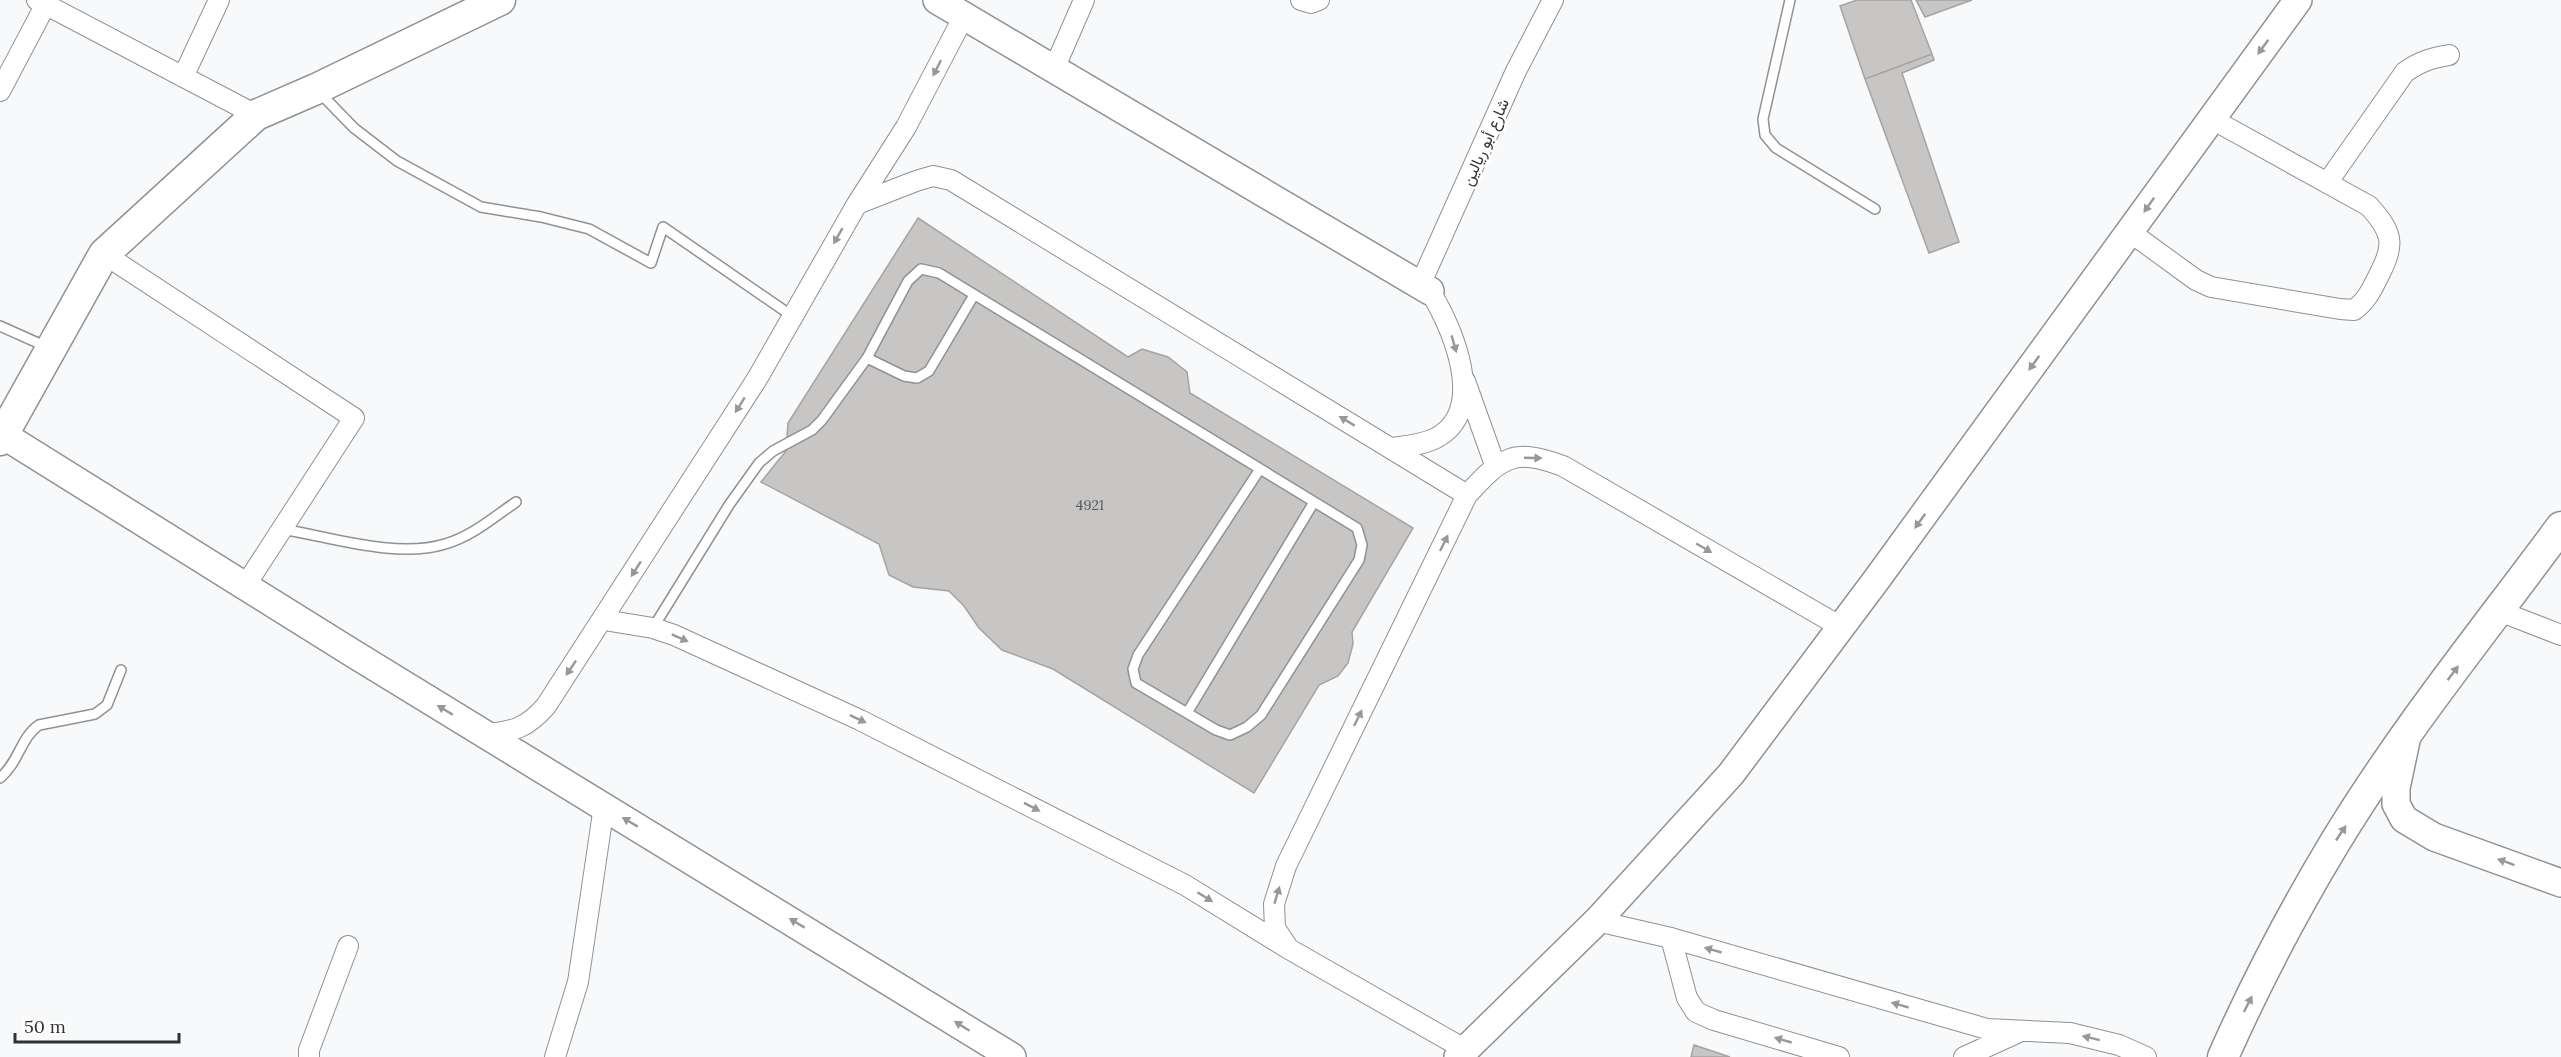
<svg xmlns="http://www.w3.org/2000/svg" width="2561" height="1057" font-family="Lora,Vazirmatn,serif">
<rect width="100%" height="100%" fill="#f7f9fa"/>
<!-- building -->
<path fill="#c7c6c5" stroke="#a5a4a2" stroke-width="1.5" d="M 1857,0 L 1911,0 L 1932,54 L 1865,79 L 1840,6 Z
M 1916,0 L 1972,0 L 1925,17 Z
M 1932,54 L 1934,60 L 1902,73 L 1959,242 L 1929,253 L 1865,79 Z
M 918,218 L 1128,357 L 1142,349 L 1168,357 L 1187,372 L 1190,393 L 1413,528 L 1352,632 L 1353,644 L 1348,663 L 1338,676 L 1319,685 L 1254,793 L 1053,669 L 1002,650 L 979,628 L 964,606 L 949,591 L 913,587 L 889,575 L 879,544 L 761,482 L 786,451 L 788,423 Z
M 1694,1045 L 1730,1057 L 1691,1057 Z"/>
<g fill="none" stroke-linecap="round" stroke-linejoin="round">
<!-- lane casing -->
<g stroke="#909192" stroke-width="12">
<path id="lane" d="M 1790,0 L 1763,119 L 1765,135 L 1776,148 L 1875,209
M 320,93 L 354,128 L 397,161 L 481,207 L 541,217 L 589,229 L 651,263 L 663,227 L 792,316
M 0,326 L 47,347
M 867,358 L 904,376 L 917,378 L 929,371 L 974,295
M 282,529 C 330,537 397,559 445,544 C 471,537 494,517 516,502
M 653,628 L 729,505 L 759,463 L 773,451 L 812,430 L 822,420 L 867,358 L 908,281 L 921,269 L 939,273 L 1357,528 L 1362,545 L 1359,560 L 1261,715 L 1247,727 L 1230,735 L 1216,730 L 1136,683 L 1133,669 L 1138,655 L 1260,469
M 1187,713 L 1314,502
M 0,778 C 19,762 21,737 39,725 L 95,714 L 107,705 L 121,670"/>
</g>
<!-- street casing -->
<g stroke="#909192" stroke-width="22">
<path id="street" d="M 37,0 L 256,115
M 1301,0 L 1311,3 L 1319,0
M 1054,69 L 1084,0
M 183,77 L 219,0
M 0,91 L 48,0
M 2327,183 L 2405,72 C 2419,62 2431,58 2449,55
M 857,204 L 916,181 L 933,176 L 951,180 L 1467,495 L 1286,866 L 1274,904 L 1275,928 L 1289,949
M 2130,232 L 2196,280 L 2211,287 L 2340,309 L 2354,310 C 2365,302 2370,293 2376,281 C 2394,246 2396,236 2369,206 L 2210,118
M 104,254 L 354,418 L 245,586
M 1420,285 L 1516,71 L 1553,0
M 1465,381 L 1495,465
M 1391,448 C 1406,446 1422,445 1436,438 C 1489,410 1452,328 1430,291
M 1467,495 C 1501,458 1513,447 1563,466 L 1841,627
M 2499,611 L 2561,635
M 604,620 L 653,628 L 674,635 L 860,720 L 1185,885 L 1289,949 L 1466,1050
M 485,734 C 513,732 527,728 546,706 L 757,379 L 857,204 L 906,127 L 964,16
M 1597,921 L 1671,938 L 1987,1029 L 2070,1033 L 2119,1045 L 2146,1057
M 1671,938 L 1687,998 L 1696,1012 L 1714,1020 L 1839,1057
M 309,1057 L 309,1050 L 348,946
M 555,1057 L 578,982 L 604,806
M 1964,1057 L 2017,1033"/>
</g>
<!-- secondary casing -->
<g stroke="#909192" stroke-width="30">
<path id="secondary" d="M 937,0 L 1430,291
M 0,433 L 354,654 L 1012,1057
M 2407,736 L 2396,788 L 2396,804 L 2404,819 L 2434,837 L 2561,883
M 1458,1057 L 1597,921 L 1731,774 L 1877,579 L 2298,0"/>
</g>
<!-- primary casing -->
<g stroke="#909192" stroke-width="33">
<path id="primary" d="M 0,440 L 104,254 L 256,115 L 316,89 L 500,0
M 2223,1057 C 2255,985 2293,912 2334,844 C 2401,733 2484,631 2561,527"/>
</g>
<!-- lane -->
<use href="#lane" stroke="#fff" stroke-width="9"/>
<!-- street -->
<use href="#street" stroke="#fff" stroke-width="20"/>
<!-- secondary -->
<use href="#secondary" stroke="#fff" stroke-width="27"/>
<!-- primary -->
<use href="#primary" stroke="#fff" stroke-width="30"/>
</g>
<!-- one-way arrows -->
<defs><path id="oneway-solid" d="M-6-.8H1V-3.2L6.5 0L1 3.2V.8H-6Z" transform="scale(1.5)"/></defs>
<g fill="#989898">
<use href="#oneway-solid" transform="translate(2263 47) rotate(126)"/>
<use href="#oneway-solid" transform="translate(937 68) rotate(117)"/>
<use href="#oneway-solid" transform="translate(2149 205) rotate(125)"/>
<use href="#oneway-solid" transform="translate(838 236) rotate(120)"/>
<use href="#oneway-solid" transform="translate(1454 344) rotate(74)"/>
<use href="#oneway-solid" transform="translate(2034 363) rotate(126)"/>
<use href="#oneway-solid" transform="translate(740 405) rotate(122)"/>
<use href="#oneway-solid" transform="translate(1347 421) rotate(-149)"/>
<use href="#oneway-solid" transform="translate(1533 458) rotate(2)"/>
<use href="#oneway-solid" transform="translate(1920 521) rotate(126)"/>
<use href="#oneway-solid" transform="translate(1444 543) rotate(-64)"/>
<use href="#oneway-solid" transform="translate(1704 548) rotate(30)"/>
<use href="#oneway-solid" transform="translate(636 569) rotate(123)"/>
<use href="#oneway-solid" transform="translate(680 638) rotate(24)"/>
<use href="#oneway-solid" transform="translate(571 668) rotate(124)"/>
<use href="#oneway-solid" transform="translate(2453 673) rotate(-53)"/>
<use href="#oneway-solid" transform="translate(445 710) rotate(-149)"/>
<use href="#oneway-solid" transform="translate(1358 718) rotate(-64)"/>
<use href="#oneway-solid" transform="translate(858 719) rotate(25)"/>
<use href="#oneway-solid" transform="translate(1032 807) rotate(27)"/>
<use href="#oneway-solid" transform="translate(630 822) rotate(-149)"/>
<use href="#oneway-solid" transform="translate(2341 833) rotate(-56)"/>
<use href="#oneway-solid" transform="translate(2506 862) rotate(-160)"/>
<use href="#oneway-solid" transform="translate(1277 895) rotate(-73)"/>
<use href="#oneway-solid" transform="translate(1205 897) rotate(32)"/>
<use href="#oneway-solid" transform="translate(797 923) rotate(-149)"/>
<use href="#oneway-solid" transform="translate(1713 950) rotate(-164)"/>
<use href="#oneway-solid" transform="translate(2248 1004) rotate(-63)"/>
<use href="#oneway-solid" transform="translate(1900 1005) rotate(-164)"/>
<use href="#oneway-solid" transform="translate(962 1026) rotate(-148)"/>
<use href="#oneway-solid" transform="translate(2091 1038) rotate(-166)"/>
<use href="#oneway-solid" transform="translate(1783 1040) rotate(-164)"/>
</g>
<g text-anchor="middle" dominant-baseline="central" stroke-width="5" stroke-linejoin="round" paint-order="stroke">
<!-- number labels -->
<g font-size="14" fill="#565757">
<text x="1090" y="505">4921</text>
</g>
<!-- street labels -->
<g font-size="16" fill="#313232" stroke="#fff">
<text transform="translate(1485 142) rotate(-66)">شارع أبو ريالين</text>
</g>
</g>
<!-- scale -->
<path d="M15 1033v9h164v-9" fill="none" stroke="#313232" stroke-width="3"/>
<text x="24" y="1033" font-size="18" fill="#313232" stroke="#ffffff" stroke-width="4.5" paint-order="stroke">50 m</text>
</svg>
